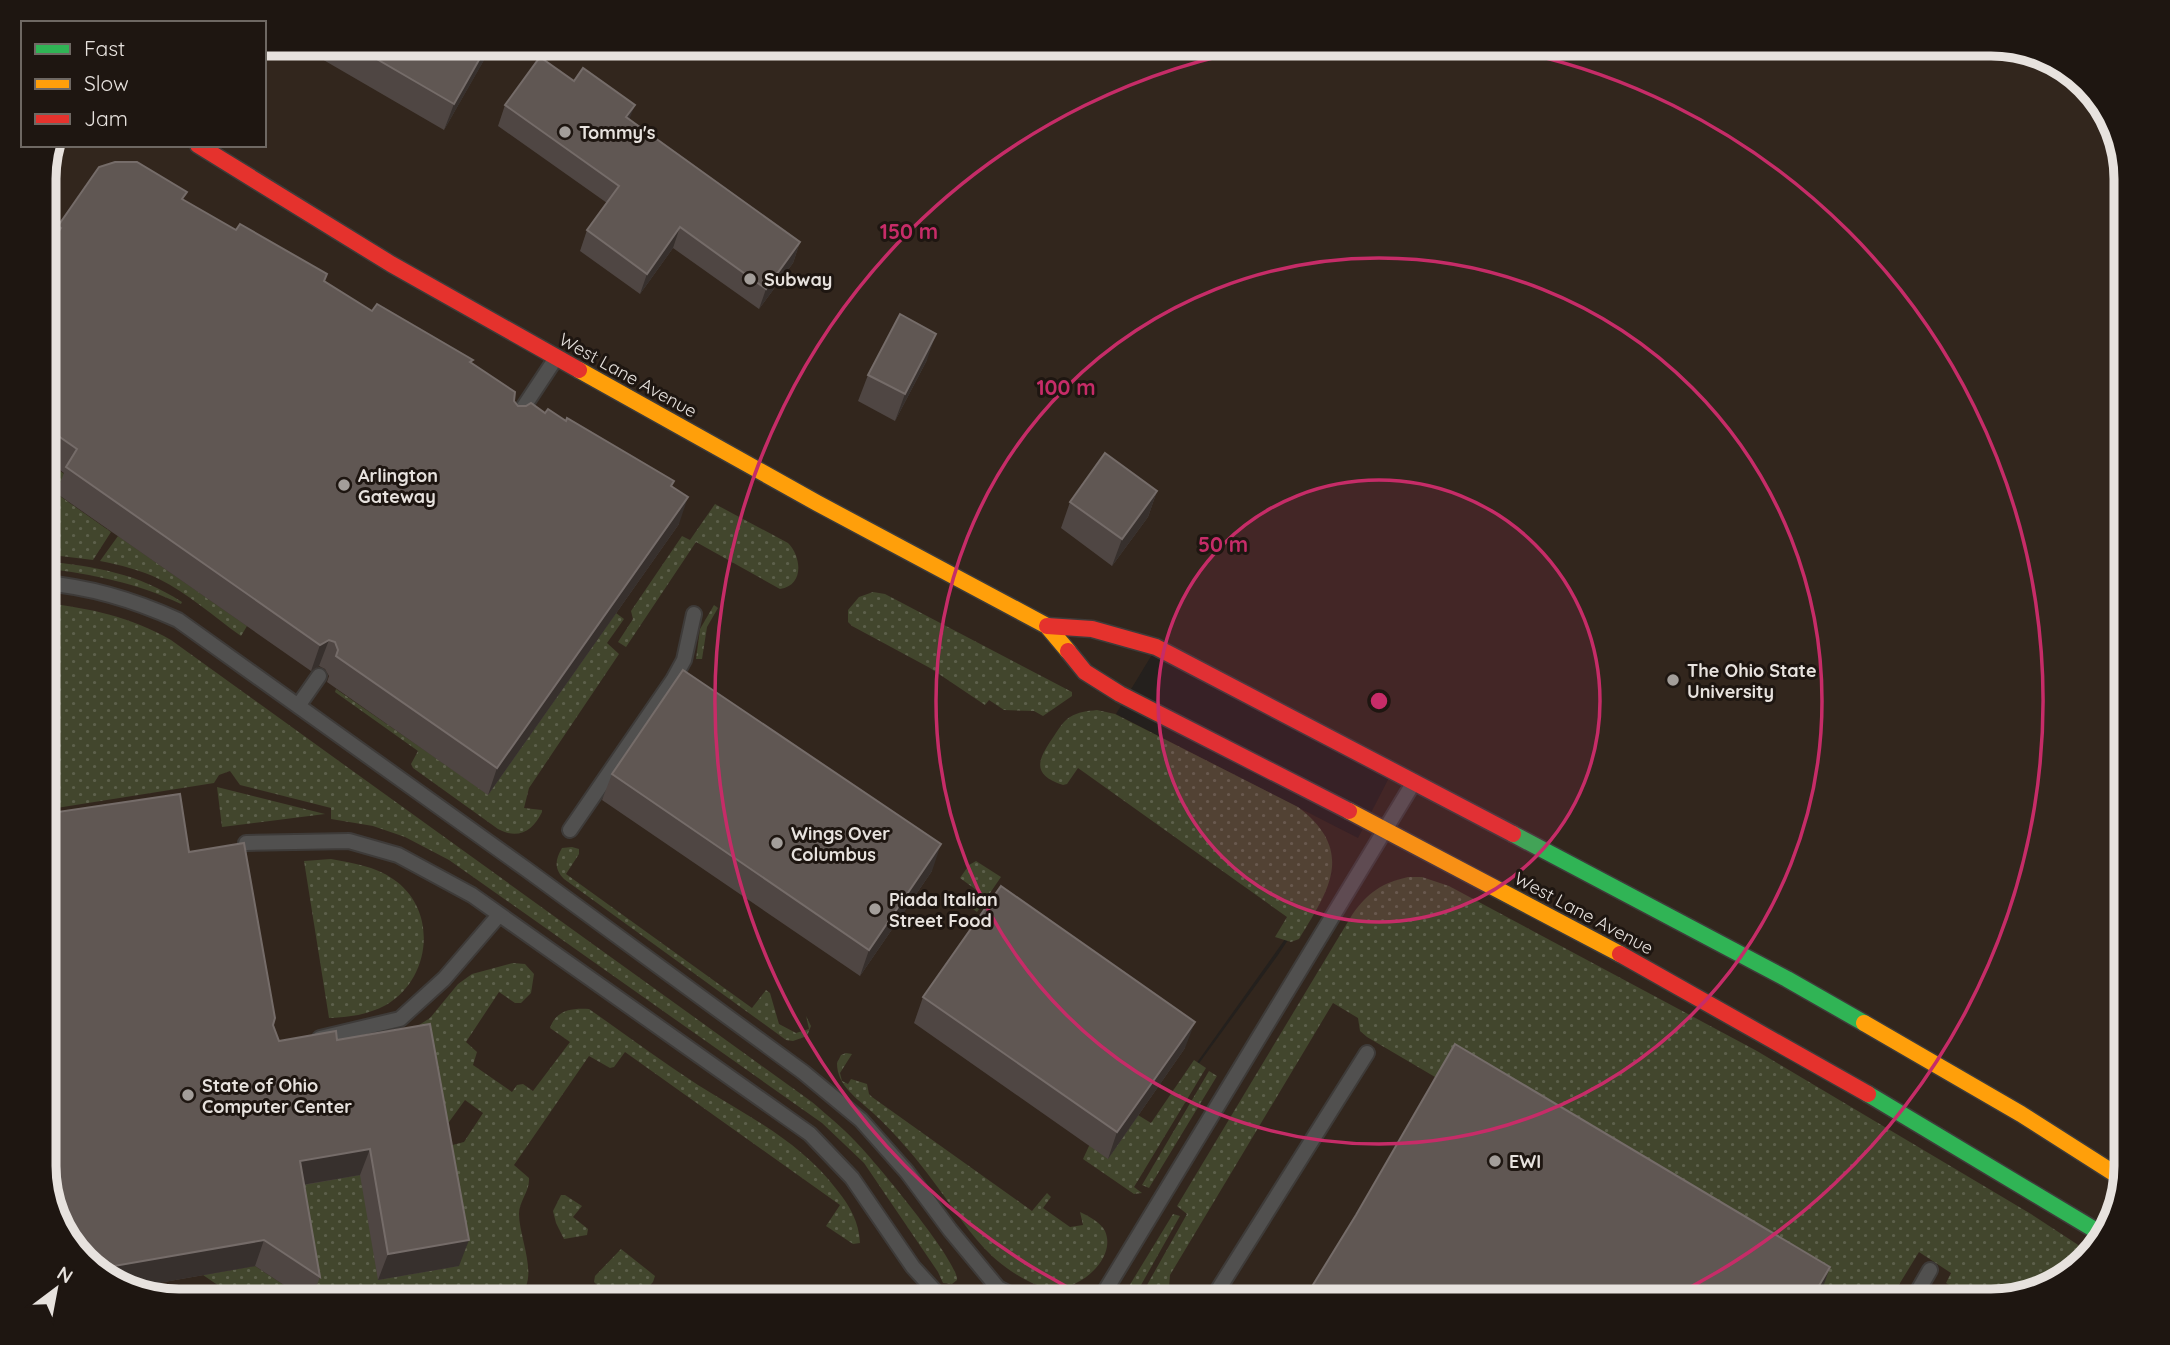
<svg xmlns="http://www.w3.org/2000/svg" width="2170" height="1345" font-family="Quicksand,sans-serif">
<defs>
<pattern id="grass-dots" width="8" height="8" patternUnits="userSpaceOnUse" patternTransform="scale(1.75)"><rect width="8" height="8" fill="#42462d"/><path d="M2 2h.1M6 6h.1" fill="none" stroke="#5d604b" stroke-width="1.8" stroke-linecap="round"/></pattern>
</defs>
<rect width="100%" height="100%" fill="#24201d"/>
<!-- built -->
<path fill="#32261d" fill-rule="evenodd" d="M 264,44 L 1991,44 L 2059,62 L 2108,111 L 2126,171 L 2126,1166 L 2108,1234 L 2058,1283 L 1991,1301 L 179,1301 L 111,1283 L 62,1234 L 44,1174 L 44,171 L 50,145 L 264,145 ZM 1156,648 L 1393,770 L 1358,838 L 1116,714 ZM 1335,869 L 1278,955 L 1130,1158 L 1129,1158 Z"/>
<!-- grass -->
<path fill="url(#grass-dots)" d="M 44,459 L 67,476 L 57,494 L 111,532 L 93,560 L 44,554 Z
M 715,504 L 788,543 C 802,557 804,586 780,589 L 696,542 L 626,647 L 618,642 L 633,619 L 631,611 L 682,536 L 690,540 Z
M 118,536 L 247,626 L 241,636 C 214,617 188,593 159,579 C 141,570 120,565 100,561 Z
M 44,561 C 97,567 137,573 182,602 L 181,604 C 134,582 95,575 44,568 Z
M 873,592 L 885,594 L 1072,692 L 1072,696 L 1043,716 L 1034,711 L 1004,710 L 989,700 L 985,705 L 930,668 L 852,626 L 848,622 L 848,610 L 859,597 Z
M 44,603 C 90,608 131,617 171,640 L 812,1102 C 827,1115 842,1127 856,1142 C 873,1159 959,1262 957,1280 L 952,1284 L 943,1283 L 938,1272 L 864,1163 L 822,1123 L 449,860 L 405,837 L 373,826 L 331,819 L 331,808 L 240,785 L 230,771 L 219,775 L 214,783 L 44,810 Z
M 714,605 L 718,608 L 707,627 L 702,659 L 696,659 L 700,629 Z
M 616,613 L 624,619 L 607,643 L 619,654 L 529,788 L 524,808 L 542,810 L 542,812 C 533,831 518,840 498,829 L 413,768 L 411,764 L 418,751 L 335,692 L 336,689 L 488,794 Z
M 1097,710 L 1115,714 L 1298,807 C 1356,851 1329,890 1299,939 L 1291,942 L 1275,937 L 1287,917 L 1078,768 L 1067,784 L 1063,785 C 1032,775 1037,761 1052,739 C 1057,732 1062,722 1070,717 C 1078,712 1087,711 1097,710 Z
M 217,787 L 325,814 L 222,827 Z
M 572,847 L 579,849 L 579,854 L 566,874 L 752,1008 L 766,990 L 770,993 L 779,1024 L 796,1033 L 809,1029 L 806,1016 L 811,1026 L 807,1036 L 793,1041 L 786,1040 L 564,879 C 554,869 555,860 562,848 Z
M 331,859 C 352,863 375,866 393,879 C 438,909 432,978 386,1005 C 367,1015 350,1017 329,1018 L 304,861 Z
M 976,861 L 1001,877 L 977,912 L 969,906 L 979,892 L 960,878 L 969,865 Z
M 1408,877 L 1422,877 L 1449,886 L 1757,1051 L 2031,1214 L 2089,1252 L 2058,1283 L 1991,1301 L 1976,1301 L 1946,1283 L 1951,1273 L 1919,1252 L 1889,1301 L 1816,1301 L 1367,1037 L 1360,1031 L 1358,1018 L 1333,1003 L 1170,1275 L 1168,1301 L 1138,1301 L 1187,1214 L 1177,1206 L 1352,915 C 1368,892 1382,883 1408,877 Z
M 513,963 L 525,964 L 534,974 L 531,993 L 521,1003 L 515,1003 L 499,992 L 466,1042 L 477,1052 L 473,1065 L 512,1092 L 517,1085 L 523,1084 L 533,1091 L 570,1042 L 550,1028 C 556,1010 572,1008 589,1009 C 625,1034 661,1061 698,1085 C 749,1117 800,1141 837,1190 C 850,1206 859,1222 860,1243 L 853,1244 L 826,1226 L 840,1205 L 625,1052 L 614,1067 L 610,1068 L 589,1056 L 514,1165 L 529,1178 C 530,1191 519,1201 519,1214 C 519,1234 534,1267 526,1286 C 524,1292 516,1297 511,1301 L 310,1301 L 290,1187 L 464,1142 L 483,1113 L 465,1100 L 449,1122 L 434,1123 L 402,1036 L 430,1018 L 458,984 L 472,974 Z
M 846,1053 L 852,1054 L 840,1073 L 842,1081 L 848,1084 L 851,1079 L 867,1084 L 869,1094 L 872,1097 L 1032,1211 L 1047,1193 L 1051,1197 L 1043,1208 L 1070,1227 L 1083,1225 L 1080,1212 C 1089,1216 1101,1223 1105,1231 C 1118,1260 1074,1295 1047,1288 C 1028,1284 1006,1269 992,1256 C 970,1235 954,1209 936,1185 C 917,1159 896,1134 873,1113 C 857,1098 837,1086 837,1063 L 841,1055 Z
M 1194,1060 L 1206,1068 L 1134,1187 L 1142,1193 L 1134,1194 L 1083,1159 L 1089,1146 L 1138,1115 L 1151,1123 Z
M 1209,1071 L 1217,1076 L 1149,1188 L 1142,1185 Z
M 561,1195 L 565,1195 L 582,1206 L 573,1217 L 588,1229 L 587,1235 L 564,1239 L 556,1223 L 553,1211 Z
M 1173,1214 L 1180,1216 L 1132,1301 L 1120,1301 Z
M 621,1249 L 655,1276 L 653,1282 L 636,1301 L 613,1301 L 594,1282 L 595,1276 Z
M 255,1266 L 305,1299 L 307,1301 L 304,1299 L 241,1301 L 203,1275 Z
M 153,1283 L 178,1301 L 127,1287 Z"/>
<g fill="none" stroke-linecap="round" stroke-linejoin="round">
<!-- lane casing -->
<g stroke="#3e3b39" stroke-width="18">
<path id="lane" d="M 515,420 L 556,358
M 44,583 C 92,587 134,600 178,620 L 526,869 L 803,1072 L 861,1120 L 907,1172 L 950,1230 L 998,1288 L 1024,1301
M 298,706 L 319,676
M 570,830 L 673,680 L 684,660 L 694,614
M 246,843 L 349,841 L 398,855 L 472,895 L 810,1134 L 852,1178 L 913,1267 L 944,1301
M 320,1038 L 400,1019 L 444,979 L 499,915
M 971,1301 L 998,1288
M 1099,1301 L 1414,782
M 1211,1301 L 1367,1053
M 1912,1301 L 1930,1270"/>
</g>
<!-- fast casing -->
<g stroke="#3e3b39" stroke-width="19">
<path id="fast" d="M 1513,834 L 1787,979 L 1864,1023
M 1868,1094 L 2105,1236"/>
</g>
<!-- slow casing -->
<g stroke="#3e3b39" stroke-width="19">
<path id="slow" d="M 579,370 L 817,503 L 1047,626 L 1068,651
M 1349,811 L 1620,954
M 1864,1023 L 2021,1114 L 2123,1179"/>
</g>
<!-- jam casing -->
<g stroke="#3e3b39" stroke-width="19">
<path id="jam" d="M 198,145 L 391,264 L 579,370
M 48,153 L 53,145
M 1047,626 L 1092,629 L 1156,647 L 1513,834
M 1068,651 L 1085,672 L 1120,694 L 1349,811
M 1620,954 L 1868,1094"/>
</g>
<!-- lane -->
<use href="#lane" stroke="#51504f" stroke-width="14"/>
<!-- fast -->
<use href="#fast" stroke="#30b455" stroke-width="16"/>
<!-- slow -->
<use href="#slow" stroke="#ff9f0a" stroke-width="16"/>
<!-- jam -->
<use href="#jam" stroke="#e5322d" stroke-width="16"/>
</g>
<!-- wall -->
<path fill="#4f4643" d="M 296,44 L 493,44 L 444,130 Z
M 505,105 L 629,120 L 800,242 L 793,263 L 759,309 L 673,248 L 640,294 L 580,251 L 587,230 L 607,203 L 498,126 Z
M 184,200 L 236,230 L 327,274 L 324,281 L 372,311 L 473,360 L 471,363 L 518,406 L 545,413 L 672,487 L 679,524 L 488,795 L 327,682 L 329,676 L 325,669 L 319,666 L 311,671 L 56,493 L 64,473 L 44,459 L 44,253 L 53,240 L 58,226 Z
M 927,360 L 895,421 L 858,401 L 868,375 Z
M 1157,491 L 1148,517 L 1112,566 L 1061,528 L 1070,502 Z
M 612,774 L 932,871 L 860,976 L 602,800 Z
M 189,852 L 273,1025 L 279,1041 L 337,1040 L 459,1266 L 378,1280 L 360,1175 L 304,1185 L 320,1277 L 311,1301 L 308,1301 L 255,1266 L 130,1288 L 111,1283 Z
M 923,997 L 1185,1048 L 1108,1159 L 914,1023 Z"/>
<!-- shaded-wall -->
<path fill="#37302d" d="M 488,44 L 493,44 L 491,48 L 444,130 L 454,104 Z
M 635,105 L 627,125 L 626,117 Z
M 680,227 L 673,248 L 640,294 L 647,274 Z
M 800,242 L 793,263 L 759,309 L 766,289 Z
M 936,334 L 927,360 L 895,421 L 905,394 Z
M 1157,491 L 1148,517 L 1112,566 L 1122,539 Z
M 688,497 L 679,524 L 488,795 L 497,768 Z
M 329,640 L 319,666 L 311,671 L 320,645 Z
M 941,844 L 932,871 L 860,976 L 869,950 Z
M 1195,1022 L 1185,1048 L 1108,1159 L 1117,1132 Z
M 370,1149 L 360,1175 L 290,1187 L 300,1161 Z
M 264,1240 L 255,1266 L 130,1288 L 111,1283 L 97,1269 Z
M 469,1240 L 459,1266 L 378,1280 L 388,1254 Z
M 1830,1267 L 1821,1293 L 1816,1301 L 1810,1301 Z"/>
<!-- building -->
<path fill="#605753" stroke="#756c69" stroke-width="2" d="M 351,44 L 488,44 L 454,104 Z
M 540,57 L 574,81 L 583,68 L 635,105 L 626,117 L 800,242 L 766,289 L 680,227 L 647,274 L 587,230 L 619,186 L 505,105 Z
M 115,162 L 137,162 L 187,192 L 182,199 L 236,230 L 240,224 L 327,274 L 324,281 L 372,311 L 377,304 L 473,360 L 470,362 L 515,392 L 514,401 L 518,406 L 526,406 L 531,403 L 545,413 L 548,409 L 566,421 L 567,418 L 674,481 L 671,486 L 688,497 L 497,768 L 336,656 L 338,650 L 335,642 L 329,640 L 320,645 L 66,467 L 77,449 L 44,426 L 44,253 L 61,228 L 58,226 L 99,167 Z
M 900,314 L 936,334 L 905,394 L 868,375 Z
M 1105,453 L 1157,491 L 1122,539 L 1070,502 Z
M 683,670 L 941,844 L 869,950 L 612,774 Z
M 180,794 L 189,852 L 244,843 L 275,1018 L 273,1025 L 279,1041 L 336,1031 L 337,1040 L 430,1024 L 469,1240 L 388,1254 L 370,1149 L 300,1161 L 320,1277 L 264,1240 L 97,1269 L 62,1234 L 44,1174 L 44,814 Z
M 1001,886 L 1195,1022 L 1117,1132 L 923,997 Z
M 1455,1044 L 1830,1267 L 1810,1301 L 1303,1301 L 1356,1215 Z"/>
<!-- distance rings -->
<circle cx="1379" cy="701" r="221" fill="#c62c68" fill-opacity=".12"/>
<g fill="none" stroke="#c62c68" stroke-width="3.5">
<circle cx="1379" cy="701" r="221"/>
<circle cx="1379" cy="701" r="443"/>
<path d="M1093 1300A664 664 0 0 1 1281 44M1477 44A664 664 0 0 1 1665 1300"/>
</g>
<!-- markers -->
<g fill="#a39e9a" stroke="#1e1611" stroke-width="2.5">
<circle cx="565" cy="132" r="7"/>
<circle cx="750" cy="279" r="7"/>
<circle cx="344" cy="485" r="7"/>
<circle cx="1673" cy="680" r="7"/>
<circle cx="777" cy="843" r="7"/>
<circle cx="875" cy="909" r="7"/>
<circle cx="188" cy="1095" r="7"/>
<circle cx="1495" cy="1161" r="7"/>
</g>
<g text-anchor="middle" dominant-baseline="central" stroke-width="6" stroke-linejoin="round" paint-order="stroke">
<!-- poi labels -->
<g font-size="18" font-weight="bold" fill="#e7e2de" stroke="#1e1611" text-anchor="start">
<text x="579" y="132">Tommy's</text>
<text x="764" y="279">Subway</text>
<text x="358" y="475">Arlington<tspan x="358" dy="21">Gateway</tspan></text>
<text x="1687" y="670">The Ohio State<tspan x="1687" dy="21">University</tspan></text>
<text x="791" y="833">Wings Over<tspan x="791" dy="21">Columbus</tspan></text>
<text x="889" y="899">Piada Italian<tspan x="889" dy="21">Street Food</tspan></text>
<text x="202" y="1085">State of Ohio<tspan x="202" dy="21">Computer Center</tspan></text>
<text x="1509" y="1161">EWI</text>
</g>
<!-- street labels -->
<g font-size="18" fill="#e7e2de" stroke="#1e1611">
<text transform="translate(628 375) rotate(29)">West Lane Avenue</text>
<text transform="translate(1584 913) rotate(28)">West Lane Avenue</text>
</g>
</g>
<!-- crop -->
<path d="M0 0H2170V1345H0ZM179 56H1991A123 123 0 0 1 2114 179V1166A123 123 0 0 1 1991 1289H179A123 123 0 0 1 56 1166V179A123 123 0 0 1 179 56Z" fill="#1e1611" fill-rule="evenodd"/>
<path fill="none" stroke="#e7e2de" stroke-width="9" d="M179 56H1991A123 123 0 0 1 2114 179V1166A123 123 0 0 1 1991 1289H179A123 123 0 0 1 56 1166V179A123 123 0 0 1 179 56Z"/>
<circle cx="1379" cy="701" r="10" fill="#c62c68" stroke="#1e1611" stroke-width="3.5"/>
<g font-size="21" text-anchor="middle" font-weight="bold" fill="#c62c68" stroke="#1e1611" stroke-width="6" stroke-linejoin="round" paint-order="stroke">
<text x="909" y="239">150 m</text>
<text x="1066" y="395">100 m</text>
<text x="1223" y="552">50 m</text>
</g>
<!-- legend -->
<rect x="21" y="21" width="245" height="126" fill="#1e1611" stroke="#6e6863" stroke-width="2"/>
<rect x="35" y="44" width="35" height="10" fill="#30b455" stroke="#6e6863" stroke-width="2"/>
<text x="84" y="56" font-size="21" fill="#e7e2de">Fast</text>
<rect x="35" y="79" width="35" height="10" fill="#ff9f0a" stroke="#6e6863" stroke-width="2"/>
<text x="84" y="91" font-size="21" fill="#e7e2de">Slow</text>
<rect x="35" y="114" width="35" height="10" fill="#e5322d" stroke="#6e6863" stroke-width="2"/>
<text x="84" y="126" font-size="21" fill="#e7e2de">Jam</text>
<!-- north arrow -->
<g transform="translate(56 1289) rotate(32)" stroke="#1e1611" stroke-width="5" paint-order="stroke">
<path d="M0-5L12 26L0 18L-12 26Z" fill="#e7e2de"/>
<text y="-10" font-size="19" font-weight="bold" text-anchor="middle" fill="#e7e2de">N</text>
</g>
</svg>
